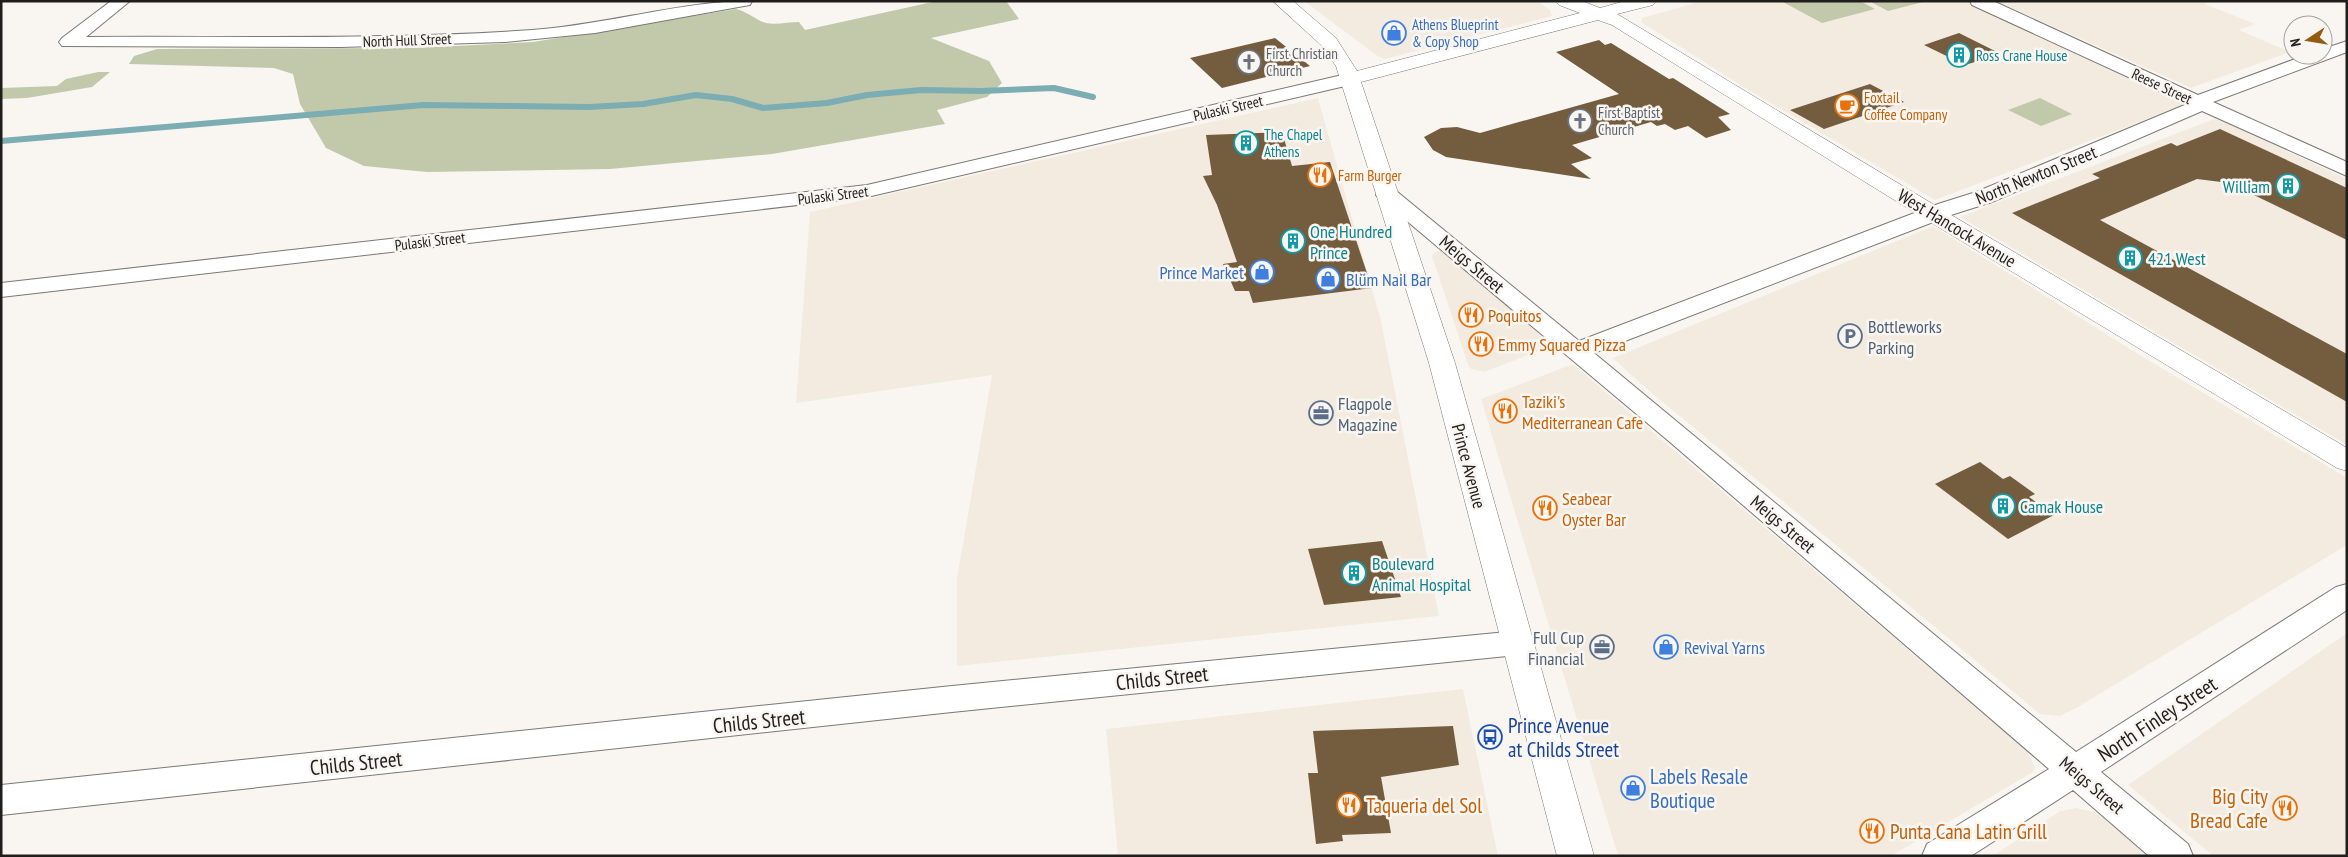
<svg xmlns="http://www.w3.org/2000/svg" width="2348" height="857" font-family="'PT Sans Narrow',sans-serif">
<rect width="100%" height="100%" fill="#f9f6f2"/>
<!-- built -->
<path fill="#f3ebe0" d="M 1304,1 L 1537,1 L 1550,10 L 1552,16 L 1385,59 L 1379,57 Z
M 1702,1 L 1967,1 L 2181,100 L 2181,106 L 1935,200 L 1747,89 L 1641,22 L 1642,18 Z
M 1996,1 L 2211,1 L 2205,4 L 2255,24 L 2239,30 L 2290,52 L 2191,88 Z
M 1318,98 L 1381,321 L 1439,616 L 957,666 L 957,578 L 992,375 L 796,403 L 810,212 Z
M 2214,119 L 2223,121 L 2347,179 L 2347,445 L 1960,217 Z
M 1933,226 L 2143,357 L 2347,478 L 2347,545 L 2076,708 L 2060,716 L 2040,714 L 1641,384 L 1613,358 Z
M 1441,251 L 1447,253 L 1550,341 L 1551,346 L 1484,372 L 1471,369 L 1468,365 L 1432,256 L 1435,252 Z
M 1573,364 L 2027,751 L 2035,767 L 2033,772 L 1891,856 L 1618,856 L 1481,399 Z
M 2347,633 L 2347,856 L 2213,856 L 2128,785 Z
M 1463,689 L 1498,856 L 1118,856 L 1106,729 Z
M 2076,808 L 2099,813 L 2147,856 L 1993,856 L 2060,811 Z"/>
<!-- green -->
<path fill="#c2c9aa" d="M 937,1 L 1006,1 L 1019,19 L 931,38 L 989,61 L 1002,83 L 987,97 L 937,110 L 945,124 L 772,154 L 610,169 L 427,172 L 364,166 L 326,148 L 300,104 L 293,74 L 274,68 L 129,64 L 134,56 L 157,49 L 415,48 L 533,42 L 736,9 C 747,11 755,20 766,23 C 776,25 789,22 799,22 L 805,30 Z
M 1781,1 L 1860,1 L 1875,9 L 1822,23 Z
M 1869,1 L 1927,1 L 1888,11 Z
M 98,72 L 110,72 L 92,87 L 27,98 L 1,99 L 1,88 L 57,86 L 66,79 Z
M 2040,98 L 2072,114 L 2041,126 L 2008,110 Z"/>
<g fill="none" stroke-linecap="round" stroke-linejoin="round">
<!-- stream -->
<path stroke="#7cadb3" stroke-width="6" d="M 1,141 L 423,105 L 589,107 L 643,104 L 696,95 L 732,99 L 763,108 L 827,103 L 867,95 L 921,90 L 981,91 L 1054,88 L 1093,97"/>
</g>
<!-- building -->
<path fill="#745c3f" d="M 1959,33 L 2001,54 L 1965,65 L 1924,45 Z
M 1275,38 L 1310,66 L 1222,88 L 1190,58 Z
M 1599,40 L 1605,45 L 1611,43 L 1669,79 L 1673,78 L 1730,114 L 1718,117 L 1731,130 L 1706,138 L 1688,126 L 1675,130 L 1665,124 L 1657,126 L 1651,122 L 1572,145 L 1592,158 L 1571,164 L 1591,179 L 1446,157 L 1433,150 L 1424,137 L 1441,128 L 1457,127 L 1480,133 L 1619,94 L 1556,52 Z
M 1870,84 L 1904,102 L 1824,129 L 1790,110 Z
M 2220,129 L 2347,188 L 2347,240 L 2229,183 L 2197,179 L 2100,220 L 2347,354 L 2347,402 L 2012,213 L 2100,178 L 2092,174 L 2171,143 L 2177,146 Z
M 1282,132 L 1292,166 L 1330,162 L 1372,288 L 1253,303 L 1249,291 L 1235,291 L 1223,264 L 1237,262 L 1217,205 L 1203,176 L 1212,175 L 1206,135 Z
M 1980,462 L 2003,479 L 2010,476 L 2035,494 L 2029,497 L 2054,515 L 2008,539 L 1935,484 Z
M 1382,541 L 1401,597 L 1324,605 L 1308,549 Z
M 1453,726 L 1459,765 L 1381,777 L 1391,833 L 1342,835 L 1343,841 L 1316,844 L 1308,773 L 1318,773 L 1313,731 Z"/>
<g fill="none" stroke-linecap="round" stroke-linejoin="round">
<!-- street casing -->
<g stroke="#7b7875" stroke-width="2">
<path id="street" d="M 111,1 L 130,1 L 86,37 C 235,36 384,40 532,30 C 606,25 680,1 752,1 L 750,5 L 744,6 L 595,33 L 505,42 L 341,47 L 62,46 L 59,42 L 62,38 Z
M 1970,1 L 1993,1 L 2198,95 L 2306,55 L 2323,55 L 2323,49 L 2347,41 L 2347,52 L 2213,102 L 2347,162 L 2347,176 L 2202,111 L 1992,202 L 1954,214 L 1594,353 L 2076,752 L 2336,587 L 2347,584 L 2347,610 L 2101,772 L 2188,844 L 2193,856 L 2149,856 L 2073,790 L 1971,856 L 1922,856 L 1927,844 L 2049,769 L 1671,443 L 1376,195 L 1379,190 L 1387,189 L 1395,190 L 1579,341 L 1938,204 L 1976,192 L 2187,104 L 1972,5 Z
M 1351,73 L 1358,75 L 1360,79 L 1358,83 L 867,197 L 1,297 L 1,283 L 867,185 Z
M 1517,631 L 1528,634 L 1532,643 L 1528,652 L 1517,655 L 952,712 L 1,815 L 1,785 L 952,686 Z"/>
</g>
<!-- secondary casing -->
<g stroke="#7b7875" stroke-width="1">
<path id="secondary" d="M 1273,1 L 1293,1 L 1336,38 L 1357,71 L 1580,13 L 1559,5 L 1556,1 L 1582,1 L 1600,8 L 1625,1 L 1656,1 L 1653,5 L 1617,14 L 1941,209 L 2347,448 L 2347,471 L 2337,468 L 1925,219 L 1612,25 L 1598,20 L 1361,82 L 1455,363 L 1594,856 L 1557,856 L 1429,363 L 1336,66 L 1322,46 Z"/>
</g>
<!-- street -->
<use href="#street" fill="#fff" fill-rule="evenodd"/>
<!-- secondary -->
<use href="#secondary" fill="#fff" fill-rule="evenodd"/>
</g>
<!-- icons -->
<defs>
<g id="shop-ring" transform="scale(1.25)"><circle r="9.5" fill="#f9f6f2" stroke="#3f7fe0" stroke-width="1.5"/><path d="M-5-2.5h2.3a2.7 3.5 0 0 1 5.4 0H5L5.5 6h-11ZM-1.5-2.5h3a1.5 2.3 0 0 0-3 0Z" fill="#3f7fe0"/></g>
<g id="building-ring" transform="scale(1.25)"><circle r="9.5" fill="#f9f6f2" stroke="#0f9aa8" stroke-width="1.5"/><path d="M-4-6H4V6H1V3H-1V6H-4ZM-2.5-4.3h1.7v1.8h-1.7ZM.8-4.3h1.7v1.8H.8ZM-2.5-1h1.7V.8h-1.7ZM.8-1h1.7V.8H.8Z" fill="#0f9aa8"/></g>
<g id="church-ring" transform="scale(1.25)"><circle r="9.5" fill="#f9f6f2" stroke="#6b7280" stroke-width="1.5"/><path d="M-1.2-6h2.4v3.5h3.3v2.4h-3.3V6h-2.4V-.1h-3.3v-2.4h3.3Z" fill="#6b7280"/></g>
<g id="cafe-ring" transform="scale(1.25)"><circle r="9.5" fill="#f9f6f2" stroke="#e8710a" stroke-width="1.5"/><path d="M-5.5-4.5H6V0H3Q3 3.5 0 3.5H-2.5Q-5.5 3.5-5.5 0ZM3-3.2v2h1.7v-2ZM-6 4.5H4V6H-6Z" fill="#e8710a"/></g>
<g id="restaurant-ring" transform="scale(1.25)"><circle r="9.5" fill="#f9f6f2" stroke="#e8710a" stroke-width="1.5"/><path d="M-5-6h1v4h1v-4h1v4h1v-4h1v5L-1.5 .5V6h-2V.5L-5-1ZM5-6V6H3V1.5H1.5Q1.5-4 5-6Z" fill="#e8710a"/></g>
<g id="parking-ring" transform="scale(1.25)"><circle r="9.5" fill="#f9f6f2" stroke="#5c6f8a" stroke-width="1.5"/><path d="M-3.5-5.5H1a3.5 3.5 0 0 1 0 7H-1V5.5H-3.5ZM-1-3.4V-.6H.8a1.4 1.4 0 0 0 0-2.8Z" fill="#5c6f8a"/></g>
<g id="office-ring" transform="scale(1.25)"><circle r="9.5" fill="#f9f6f2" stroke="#5c6f8a" stroke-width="1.5"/><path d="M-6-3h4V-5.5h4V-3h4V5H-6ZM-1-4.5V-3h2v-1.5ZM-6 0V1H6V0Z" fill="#5c6f8a"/></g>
<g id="bus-ring" transform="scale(1.25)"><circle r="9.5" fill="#f9f6f2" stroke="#1a4fb4" stroke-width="1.5"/><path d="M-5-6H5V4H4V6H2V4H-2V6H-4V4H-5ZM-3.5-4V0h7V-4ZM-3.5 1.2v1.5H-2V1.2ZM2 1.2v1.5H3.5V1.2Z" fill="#1a4fb4"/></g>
</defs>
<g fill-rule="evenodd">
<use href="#shop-ring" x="1394" y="33"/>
<use href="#building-ring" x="1959" y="55"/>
<use href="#church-ring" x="1249" y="62"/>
<use href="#cafe-ring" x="1847" y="106"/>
<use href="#church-ring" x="1580" y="121"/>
<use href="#building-ring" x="1246" y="143"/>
<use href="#restaurant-ring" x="1320" y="175"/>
<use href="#building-ring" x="2288" y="186"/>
<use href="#building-ring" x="1293" y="241"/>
<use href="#building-ring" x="2130" y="258"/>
<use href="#shop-ring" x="1262" y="272"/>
<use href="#shop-ring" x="1328" y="279"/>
<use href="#restaurant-ring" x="1471" y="315"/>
<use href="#parking-ring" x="1850" y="336"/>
<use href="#restaurant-ring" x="1481" y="344"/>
<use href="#restaurant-ring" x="1505" y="411"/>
<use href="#office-ring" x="1321" y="413"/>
<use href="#building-ring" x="2003" y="506"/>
<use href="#restaurant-ring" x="1545" y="508"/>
<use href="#building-ring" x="1354" y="573"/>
<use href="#office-ring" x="1602" y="647"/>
<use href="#shop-ring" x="1666" y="647"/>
<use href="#bus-ring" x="1490" y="737"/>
<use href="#shop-ring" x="1633" y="788"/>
<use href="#restaurant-ring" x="1349" y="805"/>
<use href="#restaurant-ring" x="2285" y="808"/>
<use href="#restaurant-ring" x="1872" y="831"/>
</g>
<g text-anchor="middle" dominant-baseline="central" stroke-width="5" stroke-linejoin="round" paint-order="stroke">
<!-- far-shop labels -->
<g font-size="15" fill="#366cbe" stroke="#f9f6f2" text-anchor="start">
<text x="1412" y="24">Athens Blueprint<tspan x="1412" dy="17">&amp; Copy Shop</tspan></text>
</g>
<!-- far-street labels -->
<g font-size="15" fill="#1f1e1c" stroke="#f9f6f2">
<text transform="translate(407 40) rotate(-2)">North Hull Street</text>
<text transform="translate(2162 86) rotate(25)">Reese Street</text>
<text transform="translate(1228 108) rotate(-13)">Pulaski Street</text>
<text transform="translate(833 195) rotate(-7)">Pulaski Street</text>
<text transform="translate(430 241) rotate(-7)">Pulaski Street</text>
</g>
<!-- far-worship labels -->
<g font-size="15" fill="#5b616d" stroke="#f9f6f2" text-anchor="start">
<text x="1266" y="53">First Christian<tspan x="1266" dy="17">Church</tspan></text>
<text x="1598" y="112">First Baptist<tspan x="1598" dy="17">Church</tspan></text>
</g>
<!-- far-culture labels -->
<g font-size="15" fill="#0d838f" stroke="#f9f6f2" text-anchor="start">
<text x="1976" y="55">Ross Crane House</text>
<text x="1264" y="134">The Chapel<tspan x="1264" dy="17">Athens</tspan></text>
</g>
<!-- far-food labels -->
<g font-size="15" fill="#c56008" stroke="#f9f6f2" text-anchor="start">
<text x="1864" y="97">Foxtail<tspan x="1864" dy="17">Coffee Company</tspan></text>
<text x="1338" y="175">Farm Burger</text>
</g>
<!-- street labels -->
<g font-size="18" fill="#1f1e1c" stroke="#f9f6f2">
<text transform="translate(2036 175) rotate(-22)">North Newton Street</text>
<text transform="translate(1957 228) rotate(31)">West Hancock Avenue</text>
<text transform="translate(1472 264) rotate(40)">Meigs Street</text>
<text transform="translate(1469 466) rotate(75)">Prince Avenue</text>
<text transform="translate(1783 524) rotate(40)">Meigs Street</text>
<text transform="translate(2092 785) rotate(40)">Meigs Street</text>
</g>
<!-- culture labels -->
<g font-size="18" fill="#0d838f" stroke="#f9f6f2" text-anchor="start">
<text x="2270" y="186" text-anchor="end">William</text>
<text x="1310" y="231">One Hundred<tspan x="1310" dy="21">Prince</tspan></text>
<text x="2148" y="258">421 West</text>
<text x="2020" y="506">Camak House</text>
<text x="1372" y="563">Boulevard<tspan x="1372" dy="21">Animal Hospital</tspan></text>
</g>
<!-- shop labels -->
<g font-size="18" fill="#366cbe" stroke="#f9f6f2" text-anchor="start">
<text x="1244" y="272" text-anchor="end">Prince Market</text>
<text x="1346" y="279">Blüm Nail Bar</text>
<text x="1684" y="647">Revival Yarns</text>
</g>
<!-- food labels -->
<g font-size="18" fill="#c56008" stroke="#f9f6f2" text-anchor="start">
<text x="1488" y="315">Poquitos</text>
<text x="1498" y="344">Emmy Squared Pizza</text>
<text x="1522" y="401">Taziki's<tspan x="1522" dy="21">Mediterranean Cafe</tspan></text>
<text x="1562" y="498">Seabear<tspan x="1562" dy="21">Oyster Bar</tspan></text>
</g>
<!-- service labels -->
<g font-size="18" fill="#4e5e75" stroke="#f9f6f2" text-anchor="start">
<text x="1868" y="326">Bottleworks<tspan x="1868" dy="21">Parking</tspan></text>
<text x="1338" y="403">Flagpole<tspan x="1338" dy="21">Magazine</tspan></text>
<text x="1584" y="637" text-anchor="end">Full Cup<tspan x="1584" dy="21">Financial</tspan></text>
</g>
<!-- near-street labels -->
<g font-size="21" fill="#1f1e1c" stroke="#f9f6f2">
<text transform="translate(1162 678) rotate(-6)">Childs Street</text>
<text transform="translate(2157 719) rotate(-33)">North Finley Street</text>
<text transform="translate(759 721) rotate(-6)">Childs Street</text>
<text transform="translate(356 763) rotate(-6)">Childs Street</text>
</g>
<!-- near-transit labels -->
<g font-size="21" fill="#164399" stroke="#f9f6f2" text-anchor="start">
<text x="1508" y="725">Prince Avenue<tspan x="1508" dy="24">at Childs Street</tspan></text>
</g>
<!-- near-shop labels -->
<g font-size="21" fill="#366cbe" stroke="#f9f6f2" text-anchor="start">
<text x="1650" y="776">Labels Resale<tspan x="1650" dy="24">Boutique</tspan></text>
</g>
<!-- near-food labels -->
<g font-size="21" fill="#c56008" stroke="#f9f6f2" text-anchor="start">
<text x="2268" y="796" text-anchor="end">Big City<tspan x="2268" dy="24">Bread Cafe</tspan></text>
<text x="1366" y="805">Taqueria del Sol</text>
<text x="1890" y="831">Punta Cana Latin Grill</text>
</g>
</g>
<!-- border -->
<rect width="2348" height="857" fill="none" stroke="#1f1e1c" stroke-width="5"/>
<!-- north arrow -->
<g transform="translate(2308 40) rotate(258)"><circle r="24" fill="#f9f6f2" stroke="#a2a09c"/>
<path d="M0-4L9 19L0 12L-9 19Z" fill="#925d12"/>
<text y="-8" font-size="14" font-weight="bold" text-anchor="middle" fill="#1f1e1c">N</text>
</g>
</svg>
